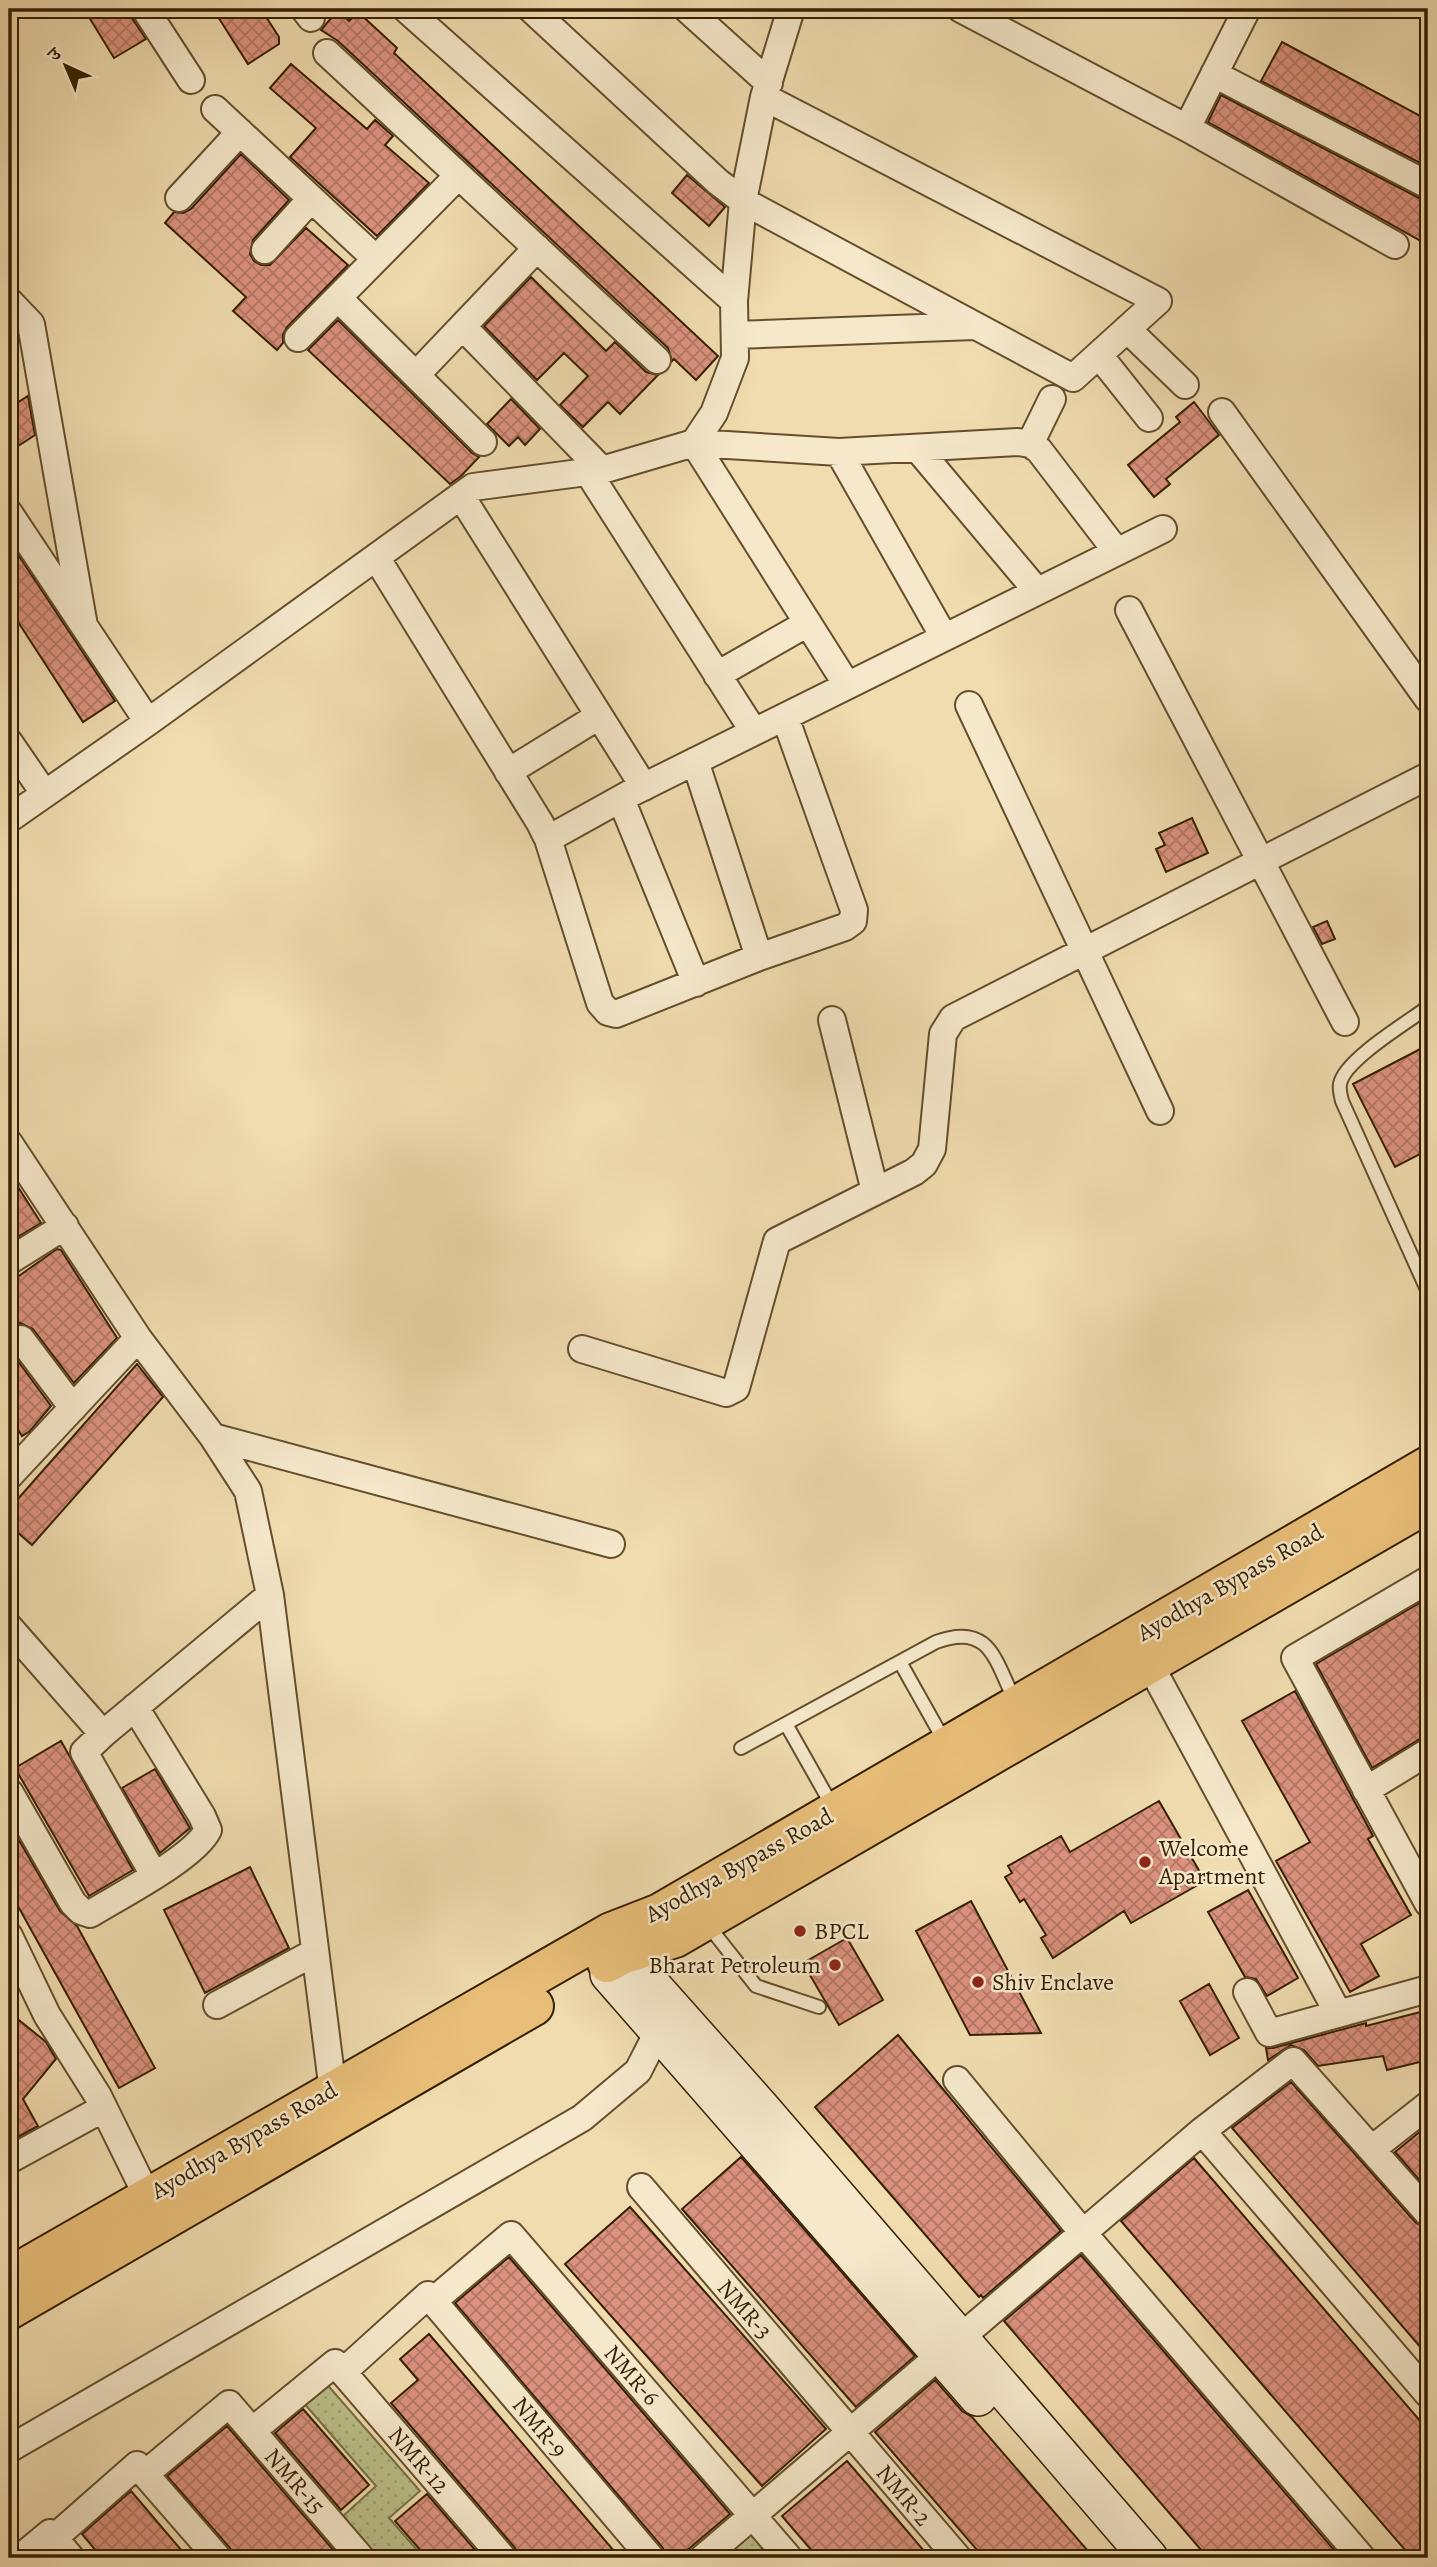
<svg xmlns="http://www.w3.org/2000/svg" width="1437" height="2567" font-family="Alegreya,'Noto Serif Devanagari',serif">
<defs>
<pattern id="grass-dots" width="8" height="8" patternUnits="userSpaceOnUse" patternTransform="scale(1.75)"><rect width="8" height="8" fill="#bbc08a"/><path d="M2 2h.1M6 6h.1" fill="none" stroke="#a1a575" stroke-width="1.8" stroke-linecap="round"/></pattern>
<pattern id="building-cross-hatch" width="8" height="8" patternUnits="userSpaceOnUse" patternTransform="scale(1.75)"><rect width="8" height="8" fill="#dc927f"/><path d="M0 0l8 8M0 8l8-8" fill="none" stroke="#b37766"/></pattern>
</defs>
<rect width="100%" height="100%" fill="#f0dcaf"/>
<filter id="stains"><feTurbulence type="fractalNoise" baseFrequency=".00286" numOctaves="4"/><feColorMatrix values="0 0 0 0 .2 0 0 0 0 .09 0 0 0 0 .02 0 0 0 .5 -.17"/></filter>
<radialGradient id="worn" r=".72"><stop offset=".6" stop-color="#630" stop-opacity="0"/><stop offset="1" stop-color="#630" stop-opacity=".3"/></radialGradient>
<!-- grass -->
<path fill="url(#grass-dots)" stroke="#787046" stroke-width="2" d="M 324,2381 L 420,2491 L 389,2518 L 424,2558 L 378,2558 L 342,2517 L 376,2486 L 302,2401 Z
M 754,2530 L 779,2558 L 721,2558 Z"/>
<!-- building -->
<path fill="url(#building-cross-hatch)" stroke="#351f01" stroke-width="2" d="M 84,9 L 129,9 L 132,18 L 146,39 L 114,58 Z
M 213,9 L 261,9 L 279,37 L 279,44 L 248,64 Z
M 338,10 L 349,21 L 358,12 L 397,48 L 394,53 L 718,356 L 696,380 L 674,359 L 672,361 L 668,348 L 338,41 L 321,30 Z
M 1282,42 L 1428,120 L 1428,167 L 1261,81 Z
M 291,64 L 367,129 L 375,120 L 393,136 L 385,145 L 429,183 L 377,236 L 290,157 L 316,128 L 270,88 Z
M 1221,95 L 1421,199 L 1428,201 L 1428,245 L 1208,122 Z
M 241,154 L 289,200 L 253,240 L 250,254 L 254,261 L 261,265 L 270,265 L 306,228 L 348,265 L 287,327 L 283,335 L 283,343 L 277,350 L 233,311 L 246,297 L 165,223 L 174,212 L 183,213 L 191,209 Z
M 687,175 L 725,207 L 709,226 L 672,193 Z
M 531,277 L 606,351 L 615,342 L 646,372 L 658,375 L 620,414 L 608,402 L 583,427 L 560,405 L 588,376 L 564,353 L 537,380 L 484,326 Z
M 338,320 L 472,453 L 479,457 L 461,476 L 450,484 L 308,350 Z
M 28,396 L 35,435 L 9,452 L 9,408 Z
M 511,399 L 540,429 L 525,445 L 518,437 L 509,446 L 487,424 Z
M 1194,402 L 1219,435 L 1166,479 L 1170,484 L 1154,497 L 1128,465 L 1180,422 L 1176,417 Z
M 9,541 L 115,701 L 83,722 L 9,608 Z
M 1192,818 L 1208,853 L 1166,872 L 1156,849 L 1165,845 L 1159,833 Z
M 1327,921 L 1335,939 L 1322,944 L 1313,927 Z
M 1428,1045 L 1428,1150 L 1395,1167 L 1353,1084 Z
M 9,1173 L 41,1223 L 9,1242 Z
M 57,1249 L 61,1250 L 117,1338 L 74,1383 L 33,1329 L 20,1323 L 9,1330 L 9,1283 Z
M 9,1349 L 51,1406 L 30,1431 L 22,1436 L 9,1415 Z
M 137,1364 L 163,1397 L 32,1545 L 9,1525 L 9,1509 Z
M 1428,1598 L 1428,1736 L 1420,1739 L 1372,1768 L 1316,1664 Z
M 1295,1691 L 1373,1836 L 1368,1839 L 1411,1915 L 1361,1944 L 1379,1976 L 1350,1992 L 1276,1861 L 1310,1842 L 1242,1721 Z
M 61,1741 L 133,1870 L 89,1896 L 15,1768 Z
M 155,1769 L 190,1828 L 160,1853 L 122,1788 Z
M 1159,1801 L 1205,1881 L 1131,1923 L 1124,1911 L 1053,1958 L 1041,1938 L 1046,1935 L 1024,1899 L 1020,1902 L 1005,1877 L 1012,1873 L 1008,1866 L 1061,1836 L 1070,1852 Z
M 9,1823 L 60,1911 L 77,1926 L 155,2068 L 119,2088 L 9,1890 Z
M 250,1867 L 289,1948 L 205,1993 L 164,1910 Z
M 1248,1890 L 1298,1978 L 1267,1996 L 1256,1979 L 1245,1977 L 1208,1912 Z
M 971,1901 L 1041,2033 L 970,2035 L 916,1931 Z
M 847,1938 L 883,2000 L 839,2025 L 803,1963 Z
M 1209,1984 L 1239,2038 L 1210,2055 L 1180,2001 Z
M 1428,2010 L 1428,2060 L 1387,2070 L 1383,2056 L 1318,2066 L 1304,2050 L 1291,2045 L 1268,2060 L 1266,2048 L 1273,2048 L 1366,2023 L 1366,2026 Z
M 9,2012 L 46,2042 L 56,2059 L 23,2099 L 38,2126 L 9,2142 Z
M 898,2035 L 1061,2231 L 983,2298 L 981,2295 L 979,2297 L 815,2107 Z
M 1291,2082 L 1416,2223 L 1428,2228 L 1428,2356 L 1232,2128 Z
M 1428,2125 L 1428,2190 L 1395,2152 Z
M 741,2157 L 915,2356 L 856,2407 L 682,2209 Z
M 1194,2158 L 1428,2430 L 1428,2558 L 1412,2558 L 1121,2221 Z
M 630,2207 L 826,2429 L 762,2486 L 565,2264 Z
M 1081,2255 L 1341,2558 L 1208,2558 L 1004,2321 Z
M 509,2257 L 730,2514 L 678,2558 L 666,2558 L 663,2548 L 455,2303 Z
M 429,2334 L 465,2376 L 620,2558 L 518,2558 L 515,2548 L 391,2403 L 418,2380 L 400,2359 Z
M 935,2380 L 962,2411 L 972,2417 L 1094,2558 L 984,2558 L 875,2432 Z
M 303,2409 L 369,2485 L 341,2510 L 275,2433 Z
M 227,2426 L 335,2552 L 340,2558 L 236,2558 L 233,2555 L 230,2548 L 167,2476 Z
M 847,2461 L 891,2512 L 930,2558 L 818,2558 L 782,2516 Z
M 131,2491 L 165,2531 L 188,2558 L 102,2558 L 82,2534 Z
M 427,2494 L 482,2558 L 427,2558 L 395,2521 Z"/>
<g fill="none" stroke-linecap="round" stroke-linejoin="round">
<!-- lane casing -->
<g stroke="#644e2c" stroke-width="16">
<path id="lane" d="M 1428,1007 C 1408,1022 1344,1060 1340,1084 C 1339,1089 1341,1097 1342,1101 L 1428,1292
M 900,1662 L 946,1744
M 786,1724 L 834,1809
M 741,1748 L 936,1642 C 990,1622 995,1660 1015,1701
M 707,1924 L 756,1986 L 819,2007"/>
</g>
<!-- street casing -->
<g stroke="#644e2c" stroke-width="30">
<path id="street" d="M 145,9 L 191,80
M 304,9 L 311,18
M 406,9 L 734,301
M 531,9 L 718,182 L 743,201 L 1073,378 L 1158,301 L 764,97
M 687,9 L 769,83
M 961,9 L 1187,128 L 1395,245
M 327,53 L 657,360
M 1214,74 L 1428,185
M 215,109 L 376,259
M 1187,128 L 1247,9
M 179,198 L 240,132
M 265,250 L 311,199
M 338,298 L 483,442
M 9,301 L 31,324 L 84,626
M 463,327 L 602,470
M 1127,329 L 1185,385
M 735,335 L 974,326
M 298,338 L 458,176
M 1099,355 L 1149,418
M 416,375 L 537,248
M 1222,412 L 1428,699
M 694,443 L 839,452 L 1018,442 L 1030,444 L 1039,450 L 1117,552
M 694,443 L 847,685
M 1030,444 L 1052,399
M 917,448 L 1037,591
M 839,452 L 944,637
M 588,472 L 754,732
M 461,496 L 644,787
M 9,513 L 148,722
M 376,557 L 540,823 L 548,839 L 600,1003 L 608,1012 L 616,1014 L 759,957 L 845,927 L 853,921 L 854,910 L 785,717
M 1129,610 L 1345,1022
M 717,675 L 808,623
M 969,705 L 1160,1111
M 9,742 L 44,793
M 695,761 L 759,957
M 508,772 L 599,716
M 621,799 L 696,983
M 9,819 L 148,722 L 473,487 L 602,470 L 694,443 L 714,413 L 735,358 L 734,301 L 743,201 L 764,97 L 791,9
M 548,839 L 629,794 L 1163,529
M 832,1020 L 875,1191
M 9,1143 L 138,1338 L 213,1437 L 248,1491 L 270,1595 L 335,2107
M 9,1261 L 65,1226
M 21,1339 L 73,1408
M 582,1349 L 726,1393 L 736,1388 L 777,1241 L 914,1172 L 924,1164 L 932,1149 L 943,1034 L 953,1018 L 1428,776
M 213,1437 L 611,1544
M 9,1476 L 138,1338
M 1428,1580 L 1295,1658 L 1428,1903
M 9,1627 L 103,1734 L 270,1595
M 1149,1663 L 1338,2013
M 103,1734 L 84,1752 L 154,1875
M 1366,1790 L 1428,1752
M 10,1793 L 73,1903 L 81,1911 L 90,1914 C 119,1896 194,1858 208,1830 L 202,1816 L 135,1707
M 9,1936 L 47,2015 L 98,2096 L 155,2212
M 1247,1992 L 1269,2033 L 1428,1989
M 217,2005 L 315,1952
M 957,2080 L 1084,2234 L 1362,2558
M 1202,2131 L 1428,2394
M 1372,2149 L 1428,2105
M 9,2160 L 104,2108
M 641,2187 L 958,2558
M 433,2301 L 511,2235 L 789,2558
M 344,2371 L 428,2295 L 651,2558
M 252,2431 L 335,2363 L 503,2558
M 9,2449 L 582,2118 L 638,2071 L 666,2016
M 145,2474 L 229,2404 L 361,2558
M 54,2538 L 137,2465 L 218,2558
M 20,2558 L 50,2533 L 71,2558
M 703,2558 L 1202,2131 L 1293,2061 L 1428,2213"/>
</g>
<!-- secondary casing -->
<g stroke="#351f01" stroke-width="40">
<path id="secondary" d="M 611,1932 L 624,1954 L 761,2108 L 1149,2558
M 609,1974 L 978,2397"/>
</g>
<!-- primary casing -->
<g stroke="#351f01" stroke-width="42">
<path id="primary" d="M 607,1963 L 624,1954 L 675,1938 L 1428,1503
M 9,2277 L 611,1932 L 660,1913 L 1428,1466
M 9,2310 L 534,2006"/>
</g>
<!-- lane -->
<use href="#lane" stroke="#f5e8cb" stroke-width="12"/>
<!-- street -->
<use href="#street" stroke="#f5e8cb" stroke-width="26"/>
<!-- secondary -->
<use href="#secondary" stroke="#f5e8cb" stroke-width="37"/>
<!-- primary -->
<use href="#primary" stroke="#e8be78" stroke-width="38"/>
</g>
<!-- markers -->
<g fill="#8f2418" stroke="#f5e8cb" stroke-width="2.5">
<circle cx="1145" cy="1862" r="7"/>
<circle cx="800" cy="1931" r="7"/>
<circle cx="835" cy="1965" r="7"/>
<circle cx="978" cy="1982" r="7"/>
</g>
<g text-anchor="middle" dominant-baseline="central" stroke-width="5" stroke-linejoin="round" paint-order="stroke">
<!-- street labels -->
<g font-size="24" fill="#351f01" stroke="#f5e8cb">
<text transform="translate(1230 1582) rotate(-30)">Ayodhya Bypass Road</text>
<text transform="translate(739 1865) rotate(-29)">Ayodhya Bypass Road</text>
<text transform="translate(244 2140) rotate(-30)">Ayodhya Bypass Road</text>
<text transform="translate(745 2309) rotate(49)">NMR-3</text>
<text transform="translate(632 2375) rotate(49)">NMR-6</text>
<text transform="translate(540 2427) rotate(50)">NMR-9</text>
<text transform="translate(419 2460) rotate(49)">NMR-12</text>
<text transform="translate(295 2481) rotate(49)">NMR-15</text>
<text transform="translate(904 2495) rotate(50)">NMR-2</text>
</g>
<!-- poi labels -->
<g font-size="24" fill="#351f01" stroke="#f5e8cb" text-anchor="start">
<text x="1159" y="1848">Welcome<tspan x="1159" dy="28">Apartment</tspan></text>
<text x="814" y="1931">BPCL</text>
<text x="821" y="1965" text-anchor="end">Bharat Petroleum</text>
<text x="992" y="1982">Shiv Enclave</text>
</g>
</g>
<!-- margin -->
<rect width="1437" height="2567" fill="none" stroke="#f0dcaf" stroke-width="35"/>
<rect x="10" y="10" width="1416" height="2546" fill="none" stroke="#351f01" stroke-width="3.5"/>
<rect x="18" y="18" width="1402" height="2532" fill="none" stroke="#351f01" stroke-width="2"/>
<!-- north arrow -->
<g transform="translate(66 66) rotate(316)" stroke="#f5e8cb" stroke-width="5" paint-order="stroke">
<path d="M0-5L12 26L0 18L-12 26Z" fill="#351f01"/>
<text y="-10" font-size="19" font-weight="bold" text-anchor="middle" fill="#351f01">उ</text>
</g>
<rect width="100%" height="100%" filter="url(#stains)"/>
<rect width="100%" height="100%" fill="url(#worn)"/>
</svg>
